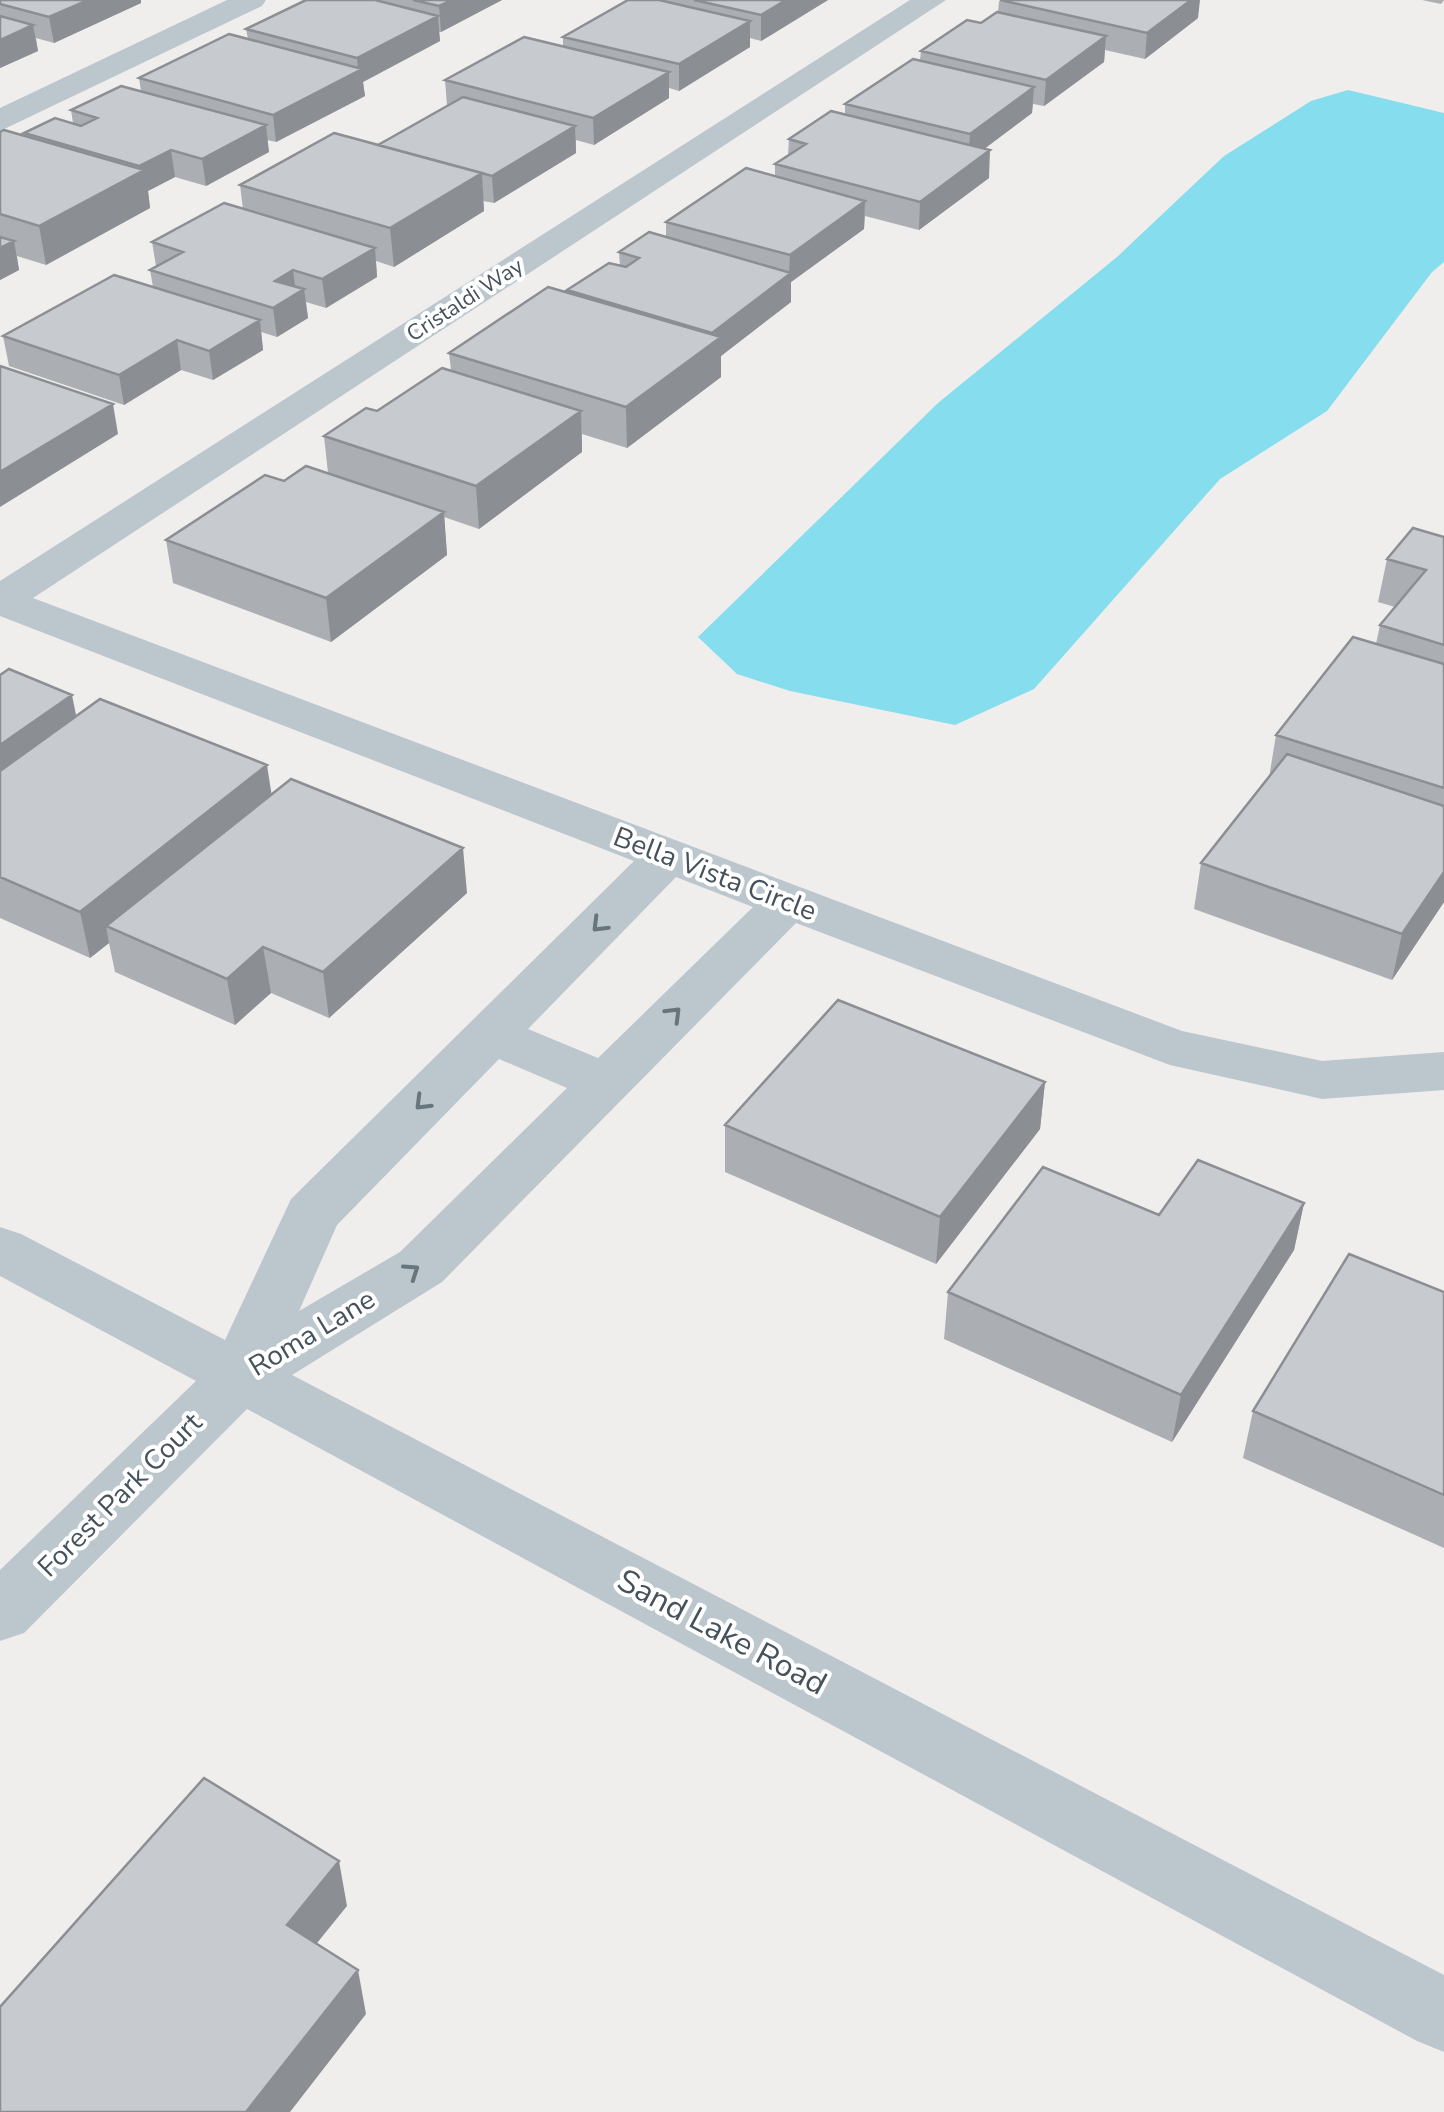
<svg xmlns="http://www.w3.org/2000/svg" width="1444" height="2112" font-family="'Nunito Sans',sans-serif">
<rect width="100%" height="100%" fill="#f0eded"/>
<!-- water -->
<path fill="#85ddee" d="M 1348,90 L 1444,113 L 1444,262 L 1432,272 L 1327,411 L 1220,479 L 1034,689 L 955,725 L 790,691 L 737,674 L 698,637 L 938,403 L 1117,257 L 1224,156 L 1311,101 Z"/>
<g fill="none" stroke-linecap="round" stroke-linejoin="round">
<!-- minor -->
<path fill="#bbc6cd" fill-rule="evenodd" d="M 227,0 L 266,0 L 262,6 L 0,131 L 0,108 Z
M 910,0 L 946,0 L 33,598 L 1182,1031 L 1322,1061 L 1444,1052 L 1444,1090 L 1322,1099 L 1170,1065 L 796,923 L 442,1282 L 292,1375 L 1444,1975 L 1444,2052 L 1417,2041 L 247,1409 L 24,1633 L 0,1641 L 0,1570 L 196,1381 L 0,1276 L 0,1227 L 21,1234 L 225,1340 L 291,1199 L 634,861 L 0,616 L 0,581 ZM 676,877 L 753,907 L 598,1058 L 528,1029 ZM 499,1059 L 567,1088 L 400,1252 L 299,1311 L 337,1225 Z"/>
</g>
<!-- wall -->
<path fill="#abafb3" d="M 0,0 L 141,0 L 141,3 L 54,43 L 36,38 L 38,51 L 0,68 Z
M 323,0 L 502,0 L 441,32 L 439,32 L 440,41 L 363,82 L 365,96 L 276,142 L 267,140 L 269,152 L 206,186 L 175,177 L 148,191 L 150,208 L 46,265 L 17,256 L 19,270 L 0,280 L 0,132 L 25,136 L 24,133 L 73,123 L 71,110 L 141,91 L 139,78 L 248,39 L 246,29 Z
M 628,0 L 828,0 L 761,41 L 750,38 L 750,47 L 679,91 L 669,88 L 669,98 L 594,145 L 576,140 L 576,153 L 494,203 L 483,201 L 484,211 L 394,267 L 376,261 L 377,277 L 326,308 L 306,302 L 308,318 L 277,337 L 261,332 L 263,350 L 213,380 L 181,370 L 124,405 L 9,366 L 3,336 L 153,287 L 150,270 L 156,266 L 152,242 L 243,209 L 240,185 L 378,145 L 447,106 L 445,80 L 563,46 L 563,37 Z
M 1422,0 L 1444,0 L 1441,4 Z
M 999,1 L 1198,18 L 1145,59 L 1105,50 L 1104,62 L 1044,106 L 1033,104 L 1032,113 L 984,149 L 989,178 L 919,230 L 865,216 L 864,229 L 791,282 L 791,302 L 721,356 L 721,377 L 627,448 L 582,434 L 582,452 L 479,529 L 444,517 L 447,555 L 331,642 L 173,583 L 166,540 L 284,481 L 328,473 L 324,436 L 377,411 L 451,370 L 449,353 L 567,292 L 567,290 L 620,266 L 619,252 L 666,237 L 666,222 L 775,176 L 775,164 L 788,155 L 789,139 L 845,114 L 845,104 L 920,60 L 921,51 L 981,23 L 998,12 Z
M 1444,538 L 1444,902 L 1392,980 L 1194,909 L 1201,863 L 1269,778 L 1276,735 L 1376,644 L 1380,625 L 1395,607 L 1378,602 L 1387,559 Z
M 0,675 L 76,716 L 272,795 L 467,893 L 329,1018 L 271,993 L 235,1025 L 115,972 L 109,943 L 90,958 L 0,918 Z
M 1045,1082 L 1040,1129 L 936,1264 L 725,1172 L 725,1125 Z
M 1304,1203 L 1294,1250 L 1172,1442 L 944,1339 L 948,1292 L 1159,1215 Z
M 1444,1292 L 1444,1548 L 1243,1458 L 1253,1411 Z"/>
<!-- shaded-wall -->
<path fill="#8b8e92" d="M 88,0 L 141,0 L 141,3 L 54,43 L 49,17 Z
M 452,0 L 502,0 L 441,32 L 439,6 Z
M 786,0 L 828,0 L 761,41 L 761,15 Z
M 1191,0 L 1200,0 L 1198,18 L 1145,59 L 1147,33 Z
M 438,16 L 440,41 L 363,82 L 365,96 L 276,142 L 273,115 L 358,71 L 357,58 Z
M 750,21 L 750,47 L 679,91 L 679,64 Z
M 33,25 L 38,51 L 0,68 L 0,40 Z
M 1106,36 L 1104,62 L 1044,106 L 1046,80 Z
M 669,72 L 669,98 L 594,145 L 593,118 Z
M 1034,87 L 1032,113 L 968,161 L 970,134 Z
M 266,125 L 269,152 L 206,186 L 202,159 Z
M 575,126 L 576,153 L 494,203 L 492,176 Z
M 171,150 L 175,177 L 148,191 L 150,208 L 46,265 L 39,226 L 140,173 L 139,166 Z
M 990,150 L 989,178 L 919,230 L 920,202 Z
M 482,173 L 484,211 L 394,267 L 390,228 Z
M 865,201 L 864,229 L 791,282 L 791,302 L 721,356 L 721,377 L 627,448 L 626,407 L 712,333 L 789,274 L 790,255 Z
M 14,241 L 19,270 L 0,280 L 0,248 Z
M 375,248 L 377,277 L 326,308 L 322,279 Z
M 293,270 L 296,294 L 304,289 L 308,318 L 277,337 L 273,308 L 275,281 Z
M 260,320 L 263,350 L 213,380 L 209,351 Z
M 177,340 L 181,370 L 124,405 L 119,375 Z
M 113,404 L 118,434 L 0,507 L 0,472 Z
M 581,411 L 582,452 L 479,529 L 476,486 Z
M 444,512 L 447,555 L 331,642 L 326,598 Z
M 72,695 L 81,740 L 0,797 L 0,745 Z
M 267,765 L 274,810 L 106,926 L 109,943 L 90,958 L 80,912 Z
M 463,848 L 467,893 L 329,1018 L 323,972 Z
M 1444,872 L 1444,902 L 1392,980 L 1402,934 Z
M 263,947 L 271,993 L 235,1025 L 227,979 Z
M 1045,1082 L 1040,1129 L 936,1264 L 940,1217 Z
M 1304,1203 L 1294,1250 L 1172,1442 L 1181,1395 Z
M 339,1861 L 347,1906 L 296,1969 L 287,1925 Z
M 358,1970 L 366,2014 L 290,2112 L 246,2112 Z"/>
<!-- building -->
<path fill="#c7cbd0" stroke="#8b8e92" stroke-width="2.5" d="M 0,0 L 88,0 L 49,17 L 0,4 Z
M 306,0 L 375,0 L 438,16 L 357,58 L 246,29 Z
M 413,0 L 452,0 L 439,6 Z
M 628,0 L 659,0 L 750,21 L 679,64 L 563,37 Z
M 694,0 L 786,0 L 761,15 Z
M 1000,0 L 1191,0 L 1147,33 Z
M 997,12 L 1106,36 L 1046,80 L 921,51 L 967,20 L 981,23 Z
M 0,16 L 33,25 L 0,40 Z
M 229,34 L 362,69 L 273,115 L 139,78 Z
M 524,37 L 669,72 L 593,118 L 445,80 Z
M 913,59 L 1034,87 L 970,134 L 845,104 Z
M 121,86 L 266,125 L 202,159 L 171,150 L 139,166 L 24,133 L 55,118 L 81,126 L 97,118 L 71,110 Z
M 463,97 L 575,126 L 492,176 L 378,145 Z
M 831,111 L 990,150 L 920,202 L 775,164 L 806,144 L 789,139 Z
M 4,130 L 144,170 L 39,226 L 0,214 L 0,132 Z
M 334,133 L 482,173 L 390,228 L 240,185 Z
M 746,168 L 865,201 L 790,255 L 666,222 Z
M 224,203 L 375,248 L 322,279 L 293,270 L 275,281 L 304,289 L 273,308 L 150,270 L 183,252 L 152,242 Z
M 649,232 L 791,273 L 712,333 L 567,290 L 609,263 L 626,267 L 639,258 L 619,252 Z
M 0,237 L 14,241 L 0,248 Z
M 114,275 L 260,320 L 209,351 L 177,340 L 119,375 L 3,336 Z
M 548,287 L 721,337 L 626,407 L 449,353 Z
M 0,366 L 113,404 L 0,472 Z
M 442,368 L 581,411 L 476,486 L 324,436 L 366,408 L 377,411 Z
M 306,466 L 444,512 L 326,598 L 166,540 L 265,475 L 284,481 Z
M 1413,528 L 1444,537 L 1444,645 L 1380,625 L 1426,570 L 1387,559 Z
M 1353,637 L 1444,664 L 1444,788 L 1276,735 Z
M 9,669 L 72,695 L 0,745 L 0,675 Z
M 100,699 L 267,765 L 80,912 L 0,877 L 0,771 Z
M 1287,754 L 1444,806 L 1444,872 L 1402,934 L 1201,863 Z
M 291,779 L 463,848 L 323,972 L 263,947 L 227,979 L 106,926 Z
M 838,1000 L 1045,1082 L 940,1217 L 725,1125 Z
M 1198,1160 L 1304,1203 L 1181,1395 L 948,1292 L 1043,1167 L 1159,1215 Z
M 1349,1254 L 1444,1292 L 1444,1495 L 1253,1411 Z
M 204,1778 L 339,1861 L 287,1925 L 358,1970 L 246,2112 L 0,2112 L 0,2007 Z"/>
<!-- one-way arrows -->
<defs><path id="oneway-chevron" d="M-2-3.5L2.5 0L-2 3.5" fill="none" stroke-width="1.6" stroke-linecap="round" stroke-linejoin="round" transform="scale(2.5)"/></defs>
<g stroke="#68757d">
<use href="#oneway-chevron" transform="translate(599 925) rotate(135)"/>
<use href="#oneway-chevron" transform="translate(674 1014) rotate(-45)"/>
<use href="#oneway-chevron" transform="translate(422 1103) rotate(135)"/>
<use href="#oneway-chevron" transform="translate(412 1271) rotate(-34)"/>
</g>
<g text-anchor="middle" dominant-baseline="central" stroke-width="8" stroke-linejoin="round" paint-order="stroke">
<!-- far-street labels -->
<g font-size="22" fill="#45525b" stroke="#fff">
<text transform="translate(465 300) rotate(-33)">Cristaldi Way</text>
</g>
<!-- street labels -->
<g font-size="28" fill="#45525b" stroke="#fff">
<text transform="translate(715 874) rotate(21)">Bella Vista Circle</text>
<text transform="translate(312 1333) rotate(-31)">Roma Lane</text>
<text transform="translate(120 1495) rotate(-45)">Forest Park Court</text>
</g>
<!-- near-street labels -->
<g font-size="32" fill="#45525b" stroke="#fff">
<text transform="translate(722 1632) rotate(28)">Sand Lake Road</text>
</g>
</g>
</svg>
